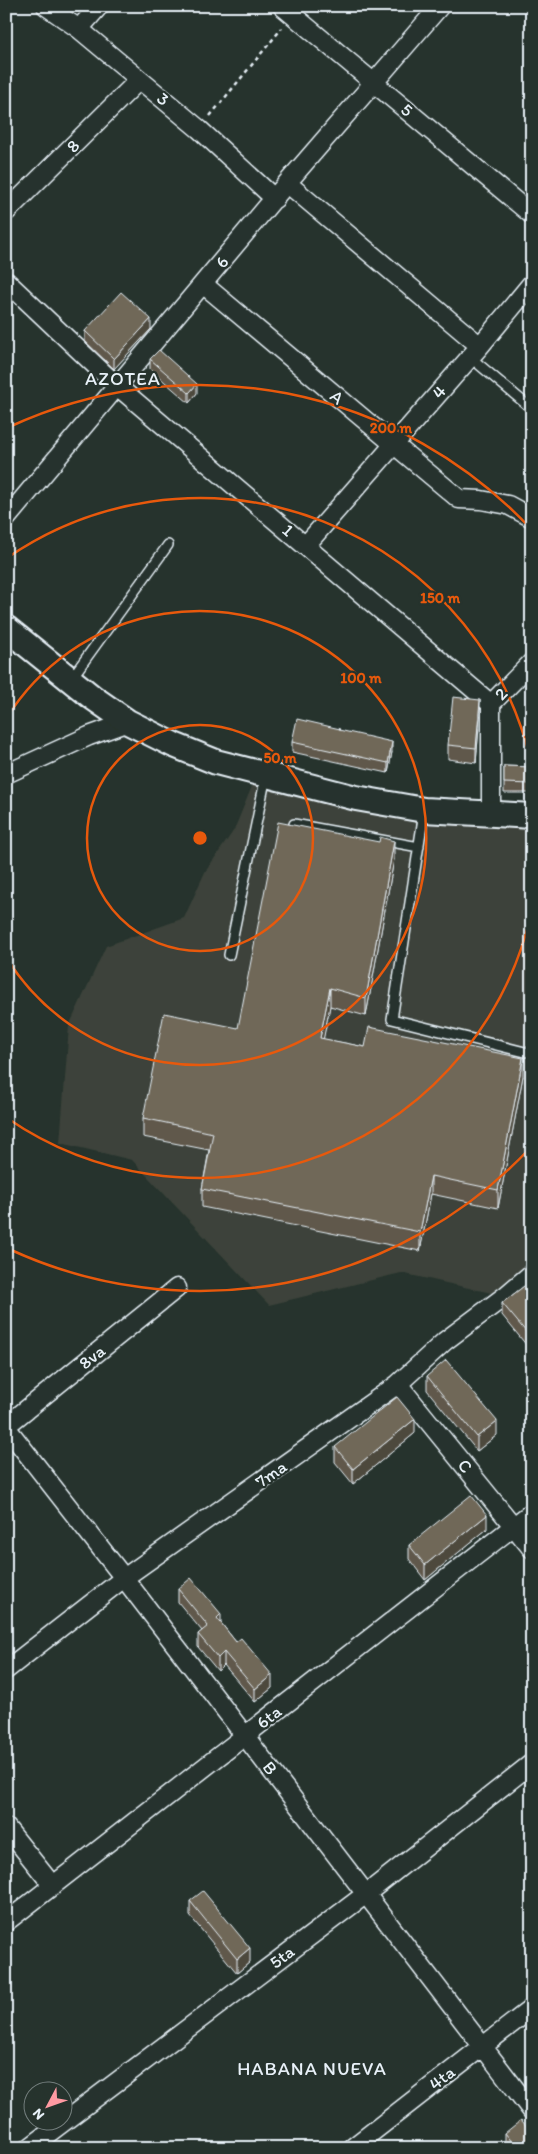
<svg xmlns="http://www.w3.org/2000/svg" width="538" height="2154" font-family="Itim,sans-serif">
<rect width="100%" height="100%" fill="#26332d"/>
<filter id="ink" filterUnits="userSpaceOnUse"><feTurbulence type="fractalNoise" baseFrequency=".02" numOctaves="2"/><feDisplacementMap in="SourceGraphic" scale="10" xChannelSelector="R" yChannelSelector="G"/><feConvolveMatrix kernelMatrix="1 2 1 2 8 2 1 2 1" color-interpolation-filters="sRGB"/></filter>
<g filter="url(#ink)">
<!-- built -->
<path fill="#3c433a" d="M 257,774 L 532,815 L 532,1273 L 505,1296 L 401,1273 L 269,1305 L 132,1160 L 60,1143 L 69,1026 L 106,946 L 184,918 L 205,872 L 234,830 Z"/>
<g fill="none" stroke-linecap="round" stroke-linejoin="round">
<!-- service casing -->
<g stroke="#e8f1f8" stroke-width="12">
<path id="service" d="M 470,357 L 532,409
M 71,679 L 168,545
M 424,812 L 392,1019 L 525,1052
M 294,824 L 419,847
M 229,955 L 266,776"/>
</g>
<!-- minor casing -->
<g stroke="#e8f1f8" stroke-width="21">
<path id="minor" d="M 46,6 L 79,29 L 199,129 L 275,199
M 282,6 L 532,215
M 79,29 L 99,6
M 287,183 L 480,346
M 6,212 L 139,80
M 6,281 L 116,385 L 491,704 L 491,814
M 203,284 L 459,499 L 481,500 L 508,505 L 532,518
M 6,519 L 287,183 L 440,6
M 306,545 L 480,346 L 532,283
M 491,704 L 532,662
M 6,774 L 89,736 L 128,722
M 398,1384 L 532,1549
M 6,1426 L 177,1288
M 6,1427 L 124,1578 L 532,2111
M 6,1670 L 124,1578 L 398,1384 L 445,1341 L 505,1296 L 532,1273
M 6,1827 L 53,1886
M 6,1922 L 532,1512
M 29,2148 L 366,1894 L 532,1763
M 352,2148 L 532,2008"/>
</g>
<!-- secondary casing -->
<g stroke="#e8f1f8" stroke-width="28">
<path id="secondary" d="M 6,628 L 92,697 L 128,722 L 174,745 L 216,762 L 356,798 L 424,810 L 532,816"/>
</g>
<!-- path -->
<path stroke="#e8f1f8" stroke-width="2.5" stroke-dasharray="4 4" stroke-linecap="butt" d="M 210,116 L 282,28"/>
<!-- service -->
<use href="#service" stroke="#26332d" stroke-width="9"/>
<!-- minor -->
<use href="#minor" stroke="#26332d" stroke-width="18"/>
<!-- secondary -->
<use href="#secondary" stroke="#26332d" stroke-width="24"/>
</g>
<!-- wall -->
<path fill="#60594c" stroke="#e8f1f8" d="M 151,329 L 114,369 L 85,341 L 85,331 Z
M 150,359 L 197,393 L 189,403 L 150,369 Z
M 480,715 L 476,763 L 448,759 L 448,745 Z
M 340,731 L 392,752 L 388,773 L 292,752 L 292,742 Z
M 504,766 L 532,767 L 532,793 L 504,793 Z
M 394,859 L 366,1016 L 330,1006 L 323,1039 L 365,1047 L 523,1076 L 498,1208 L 431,1194 L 420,1251 L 202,1207 L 202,1189 L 209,1150 L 143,1137 L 143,1118 L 238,1028 Z
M 532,1280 L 532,1352 L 502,1315 L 502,1303 Z
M 427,1376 L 497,1435 L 477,1451 L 427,1390 Z
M 415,1433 L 353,1484 L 335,1462 L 335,1447 Z
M 487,1529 L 425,1580 L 409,1559 L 409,1545 Z
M 178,1589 L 221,1623 L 272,1688 L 255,1702 L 224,1665 L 218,1671 L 198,1647 L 198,1634 L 202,1631 L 178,1602 Z
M 190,1901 L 250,1962 L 237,1973 L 190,1916 Z
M 505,2133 L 532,2148 L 505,2148 Z"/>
<!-- shaded-wall -->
<path fill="#4e493e" stroke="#e8f1f8" d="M 151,319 L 151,329 L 114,369 L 114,359 Z
M 197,384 L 197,393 L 189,403 L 189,393 Z
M 480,700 L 480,715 L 476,763 L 476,748 Z
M 392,742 L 392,752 L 388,773 L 388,763 Z
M 394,841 L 394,859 L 366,1016 L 366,998 Z
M 330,988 L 330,1006 L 320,1056 L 320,1038 Z
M 523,1058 L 523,1076 L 498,1208 L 498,1190 Z
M 431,1176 L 431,1194 L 420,1251 L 420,1232 Z
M 415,1419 L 415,1433 L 353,1484 L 353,1469 Z
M 497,1421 L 497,1435 L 477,1451 L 477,1437 Z
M 487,1515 L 487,1529 L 425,1580 L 425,1565 Z
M 221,1614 L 221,1627 L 217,1618 Z
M 224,1652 L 224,1665 L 218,1671 L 218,1658 Z
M 272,1675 L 272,1688 L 255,1702 L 255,1689 Z
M 250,1948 L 250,1962 L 237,1973 L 237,1959 Z"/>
<!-- building -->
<path fill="#706858" stroke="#e8f1f8" d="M 121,292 L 151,319 L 114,359 L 85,331 Z
M 159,350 L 197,384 L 189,393 L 150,359 Z
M 453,697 L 480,700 L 476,748 L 448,745 Z
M 297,719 L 340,729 L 339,730 L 392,742 L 388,763 L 292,742 Z
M 504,766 L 532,767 L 532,784 L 504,783 Z
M 278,822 L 379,842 L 380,837 L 394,841 L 366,998 L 330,988 L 320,1038 L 365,1047 L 369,1027 L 523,1058 L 498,1190 L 431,1176 L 420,1232 L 202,1189 L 213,1133 L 143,1118 L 164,1013 L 238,1028 Z
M 532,1280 L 532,1339 L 502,1303 Z
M 446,1360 L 497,1421 L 477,1437 L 427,1376 Z
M 397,1397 L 415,1419 L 353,1469 L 335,1447 Z
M 471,1495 L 487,1515 L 425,1565 L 409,1545 Z
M 191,1578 L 221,1614 L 217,1618 L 236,1642 L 241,1638 L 272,1675 L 255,1689 L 224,1652 L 218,1658 L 198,1634 L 208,1626 L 178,1589 Z
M 203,1891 L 250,1948 L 237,1959 L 190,1901 Z
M 521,2120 L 532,2132 L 532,2148 L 517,2148 L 505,2133 Z"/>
</g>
<!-- distance rings -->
<g fill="none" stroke="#e8590c" stroke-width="2.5">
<circle cx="200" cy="838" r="113"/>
<path d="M6 719A227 227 0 1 1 6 957"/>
<path d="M531 914A340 340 0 0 1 7 1118M7 558A340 340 0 0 1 531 762"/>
<path d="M531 1147A453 453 0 0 1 9 1249M9 427A453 453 0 0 1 531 529"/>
</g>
<g text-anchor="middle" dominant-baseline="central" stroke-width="4.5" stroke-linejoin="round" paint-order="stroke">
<!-- street labels -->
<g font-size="18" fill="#e8f1f8" stroke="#26332d">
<text transform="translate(163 99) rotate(39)">3</text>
<text transform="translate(407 110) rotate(40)">5</text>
<text transform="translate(73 146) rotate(-45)">8</text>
<text transform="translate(222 262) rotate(-50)">6</text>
<text transform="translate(439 392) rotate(-49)">4</text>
<text transform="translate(337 397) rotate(40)">A</text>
<text transform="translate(288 530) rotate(40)">1</text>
<text transform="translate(501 694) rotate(-46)">2</text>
<text transform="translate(92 1357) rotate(-39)">8va</text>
<text transform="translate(465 1466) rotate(51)">C</text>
<text transform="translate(271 1474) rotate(-35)">7ma</text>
<text transform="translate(269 1717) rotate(-38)">6ta</text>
<text transform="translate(270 1768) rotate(53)">B</text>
<text transform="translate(282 1957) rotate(-37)">5ta</text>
<text transform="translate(442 2078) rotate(-38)">4ta</text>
</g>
<!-- neighbourhood labels -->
<g font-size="19" letter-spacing="1" fill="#e8f1f8" stroke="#26332d">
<text x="123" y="378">AZOTEA</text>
<text x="312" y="2068">HABANA NUEVA</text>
</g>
</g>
<circle cx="200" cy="838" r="8" fill="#e8590c" stroke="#26332d" stroke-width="2.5"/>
<g font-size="15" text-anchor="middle" font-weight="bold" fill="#e8590c" stroke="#26332d" stroke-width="4.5" stroke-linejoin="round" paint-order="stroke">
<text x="391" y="433">200 m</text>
<text x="440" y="603">150 m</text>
<text x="361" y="683">100 m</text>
<text x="280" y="763">50 m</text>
</g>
<!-- margin -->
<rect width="538" height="2154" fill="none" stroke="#26332d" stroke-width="25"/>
<rect x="12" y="12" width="513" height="2129" fill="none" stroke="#e8f1f8" stroke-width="2" filter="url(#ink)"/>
<!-- north arrow -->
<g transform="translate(48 2106) rotate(229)"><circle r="24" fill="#26332d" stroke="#747f7e"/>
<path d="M0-4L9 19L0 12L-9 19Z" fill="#ff9aa2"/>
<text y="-8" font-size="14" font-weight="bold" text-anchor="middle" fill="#e8f1f8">N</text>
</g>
</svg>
